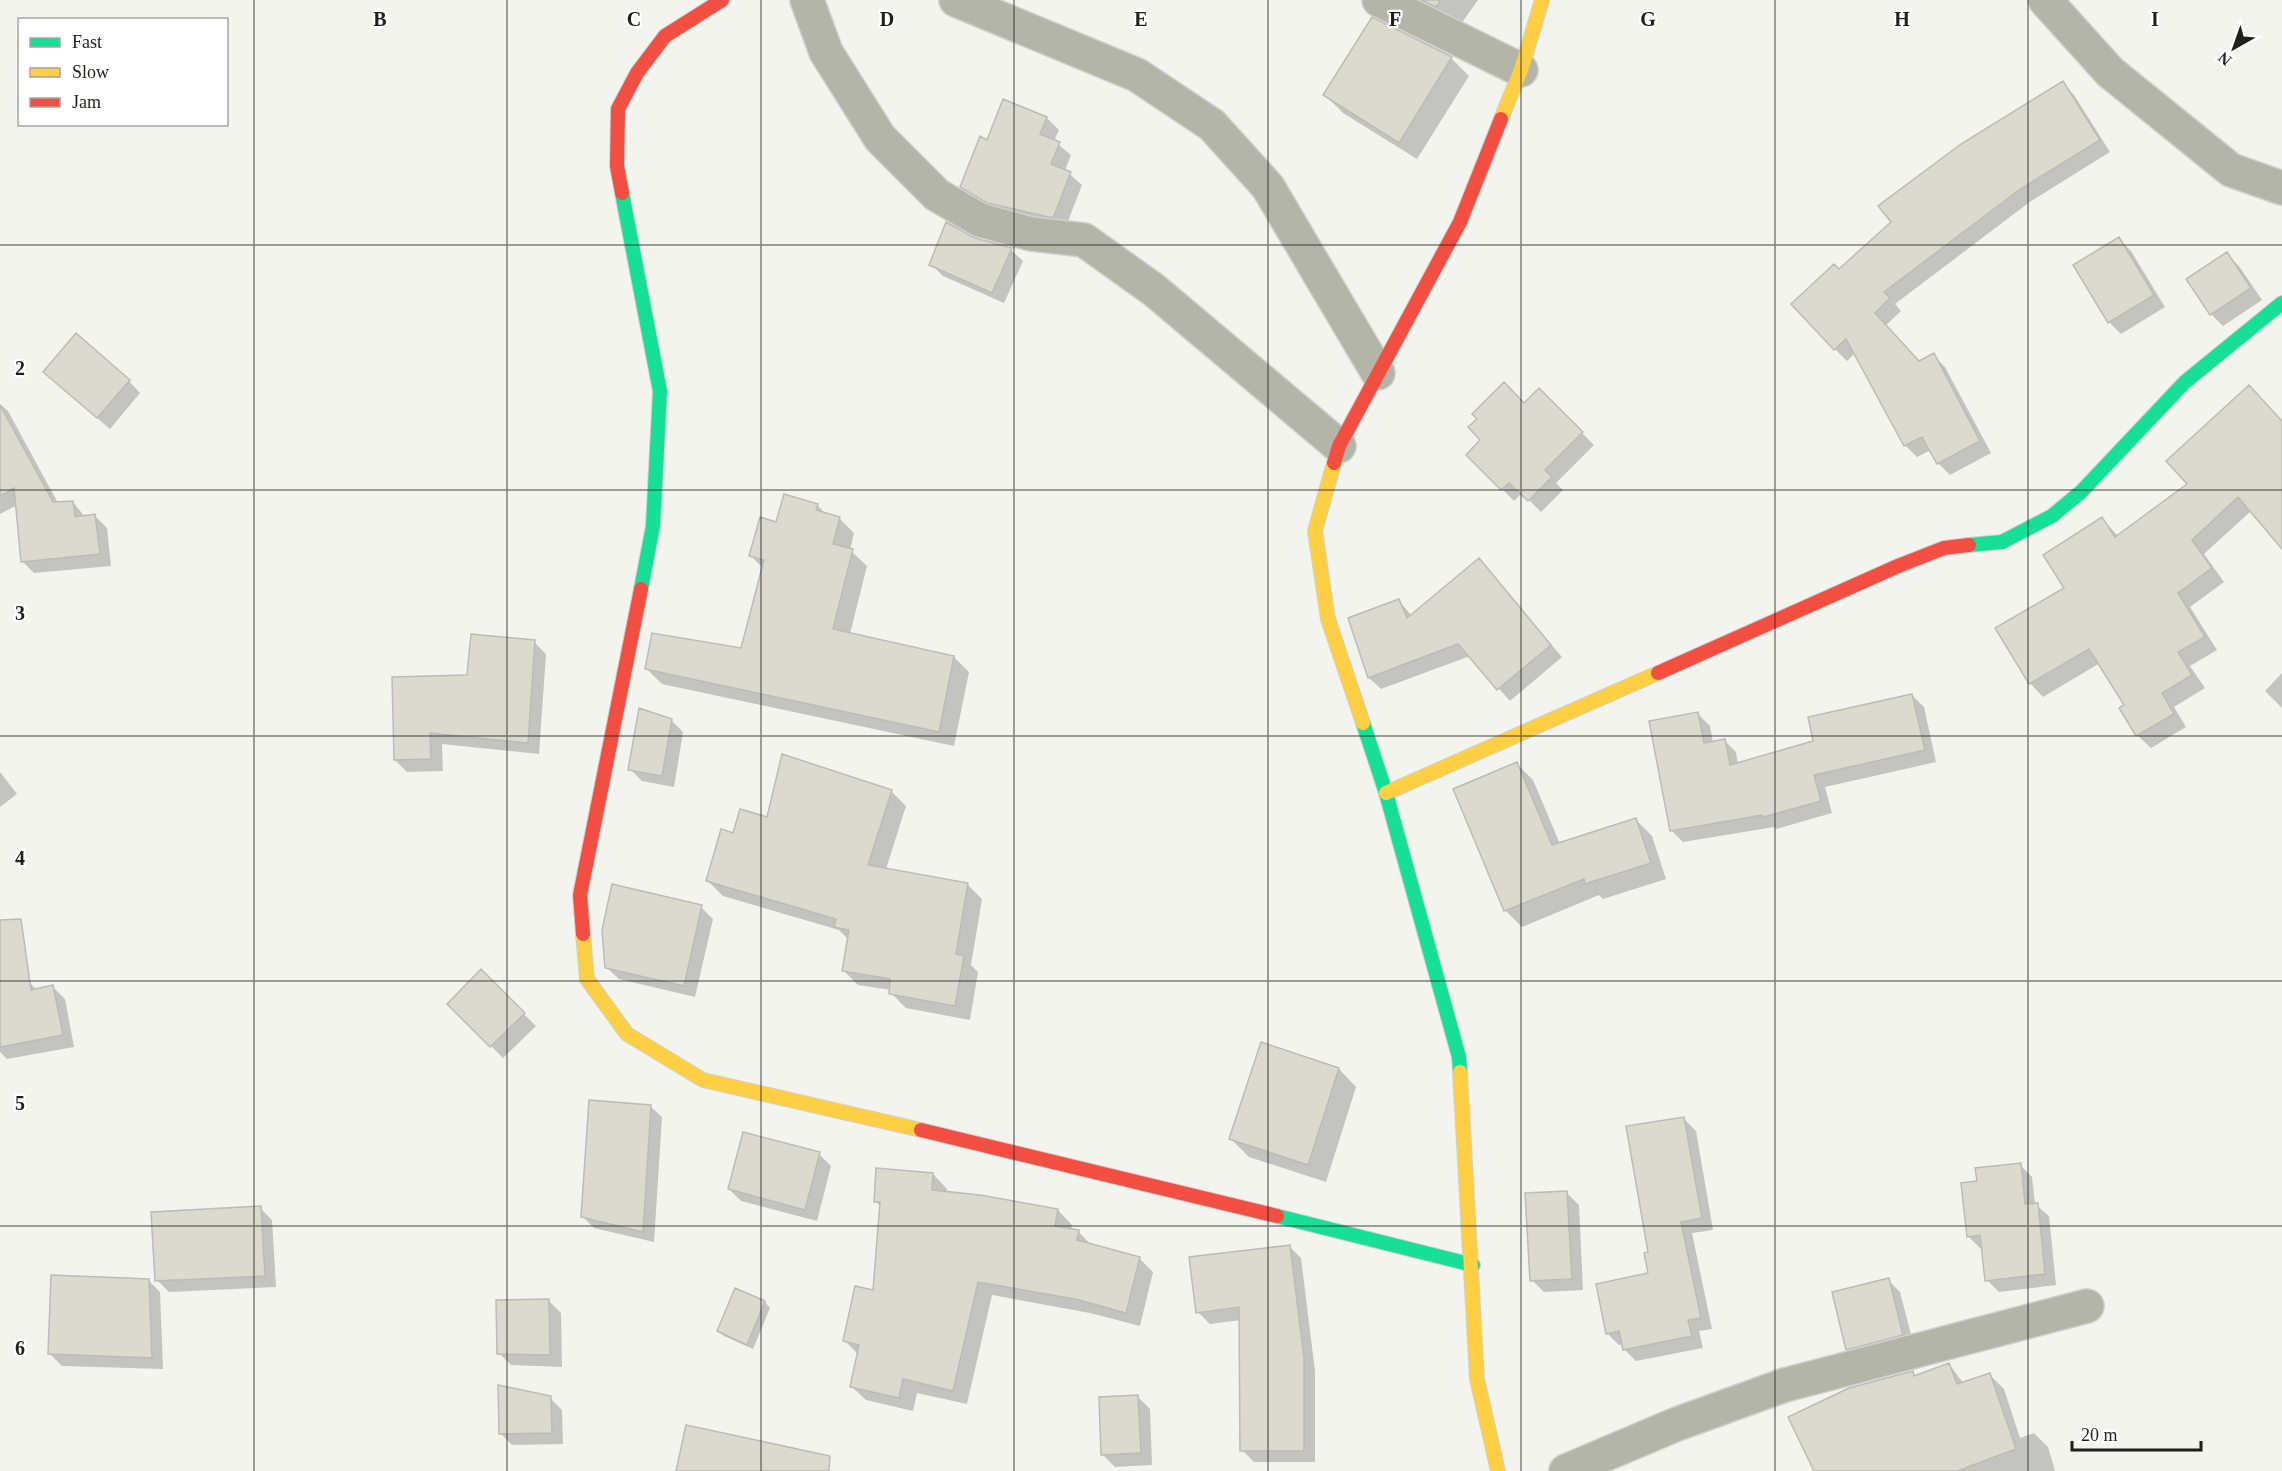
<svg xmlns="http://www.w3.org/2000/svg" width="2282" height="1471" font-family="Georgia,serif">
<rect width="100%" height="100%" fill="#f4f4ef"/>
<!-- shadow -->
<path fill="#0003" d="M 1412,0 L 1478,0 L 1461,24 Z
M 1451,58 L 1469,76 L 1417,159 L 1343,113 L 1325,95 Z
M 2062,83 L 2074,95 L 2110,152 L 2031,201 L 1895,304 L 1901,311 L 1885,326 L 1920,362 L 1933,355 L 1945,367 L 1991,453 L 1950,475 L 1938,463 L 1931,450 L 1917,457 L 1905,445 L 1855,353 L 1847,361 L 1835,349 L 1839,271 Z
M 1004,101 L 1047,118 L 1059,130 L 1054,141 L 1071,155 L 1065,170 L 1082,185 L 1065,229 L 1001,214 L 974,198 L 962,186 L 988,142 Z
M 974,239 L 1011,250 L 1023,261 L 1004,303 L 943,276 L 931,264 Z
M 2119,239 L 2131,251 L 2165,307 L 2121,334 L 2109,322 Z
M 2227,254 L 2239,266 L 2262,300 L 2223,326 L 2211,314 L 2188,279 Z
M 129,381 L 140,393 L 110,429 L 57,384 Z
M 1539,390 L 1594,445 L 1556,483 L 1563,490 L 1541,512 L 1522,493 L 1514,501 L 1468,455 Z
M 0,404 L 8,411 L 58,503 L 73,502 L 85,517 L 95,516 L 107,528 L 111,566 L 34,573 L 22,561 L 17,505 L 0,514 Z
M 2282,422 L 2282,547 L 2251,511 L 2204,554 L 2224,582 L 2190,607 L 2217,650 L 2190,666 L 2205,688 L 2174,707 L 2186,727 L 2151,748 L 2137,735 L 2126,705 L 2100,663 L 2043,697 L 2030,683 L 2066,588 L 2102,519 L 2118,536 Z
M 817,505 L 827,515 L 839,518 L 854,533 L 850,550 L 867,566 L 850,634 L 954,657 L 969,672 L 954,746 L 662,684 L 647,669 L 742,650 L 763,568 L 751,556 L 777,524 Z
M 1478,560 L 1562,657 L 1510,701 L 1470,656 L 1381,689 L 1369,678 L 1399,601 L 1412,616 Z
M 534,642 L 546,654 L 539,754 L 442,744 L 443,771 L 407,772 L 395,760 L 469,677 Z
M 2282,673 L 2282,708 L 2265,691 Z
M 1912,695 L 1924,707 L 1936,762 L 1825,787 L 1832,813 L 1776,829 L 1774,827 L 1683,842 L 1671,830 L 1698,714 L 1710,726 L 1713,743 L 1724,740 L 1736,752 L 1738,764 L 1815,742 Z
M 671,720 L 683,732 L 674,787 L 642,781 L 630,769 Z
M 1517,764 L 1533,780 L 1560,844 L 1636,820 L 1652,836 L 1666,879 L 1603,899 L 1599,895 L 1522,927 L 1506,911 L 1455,790 Z
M 0,772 L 17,794 L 0,807 Z
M 891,791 L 906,806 L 886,869 L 967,884 L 982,899 L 971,965 L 978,972 L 970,1020 L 906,1008 L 891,993 L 891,990 L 858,985 L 843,970 L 849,940 L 839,930 L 723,896 L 708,881 L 734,835 L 768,819 Z
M 701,907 L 713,919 L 695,997 L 619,979 L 606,967 Z
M 481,971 L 536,1026 L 503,1058 L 449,1004 Z
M 29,982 L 37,990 L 53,987 L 65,999 L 74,1047 L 7,1059 L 0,1052 L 0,987 Z
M 1262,1044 L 1339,1069 L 1356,1087 L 1326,1182 L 1249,1157 L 1231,1139 Z
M 650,1106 L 662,1117 L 654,1242 L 594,1228 L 583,1217 Z
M 1684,1119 L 1696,1131 L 1713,1230 L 1692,1233 L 1712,1329 L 1699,1331 L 1703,1348 L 1636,1361 L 1624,1349 L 1623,1344 L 1619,1345 L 1607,1333 L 1650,1274 L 1650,1253 Z
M 819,1154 L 831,1166 L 817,1221 L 741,1201 L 729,1189 Z
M 2020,1165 L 2032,1177 L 2035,1204 L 2049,1216 L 2056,1285 L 1999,1292 L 1987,1280 L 1983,1248 L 1980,1248 L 1968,1236 L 1978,1183 Z
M 933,1174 L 947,1189 L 946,1193 L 1058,1210 L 1072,1225 L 1071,1230 L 1078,1231 L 1092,1246 L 1139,1258 L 1153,1272 L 1140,1326 L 1090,1313 L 992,1295 L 967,1404 L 917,1393 L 913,1411 L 866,1400 L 851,1386 L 858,1354 L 844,1340 L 874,1292 L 881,1207 L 875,1201 Z
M 1567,1193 L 1579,1205 L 1583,1290 L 1544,1292 L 1532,1280 Z
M 260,1208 L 272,1220 L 276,1287 L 169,1292 L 157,1280 Z
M 1289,1246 L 1301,1258 L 1315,1371 L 1315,1462 L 1254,1462 L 1242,1450 L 1241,1320 L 1210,1324 L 1198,1312 Z
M 148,1280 L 160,1292 L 163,1369 L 62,1366 L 50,1354 Z
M 1888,1280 L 1900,1292 L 1914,1346 L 1859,1361 L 1847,1349 Z
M 736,1290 L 765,1302 L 770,1308 L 753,1349 L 724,1336 L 719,1331 Z
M 549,1301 L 561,1313 L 562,1367 L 511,1365 L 499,1353 Z
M 1949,1364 L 1964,1384 L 1990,1375 L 2004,1389 L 2020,1438 L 2034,1433 L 2048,1447 L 2055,1471 L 1816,1471 L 1912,1373 L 1916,1376 Z
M 1138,1397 L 1150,1409 L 1152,1465 L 1115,1467 L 1103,1455 Z
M 550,1398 L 562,1410 L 563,1444 L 512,1445 L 500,1433 Z"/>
<!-- building -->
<path fill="#dadbce" stroke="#bcbcb7" stroke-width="1.5" d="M 1421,0 L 1441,0 L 1436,7 Z
M 1372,17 L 1452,57 L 1399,143 L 1323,95 Z
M 2063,81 L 2100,140 L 2019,190 L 1884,292 L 1890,298 L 1875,313 L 1919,361 L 1934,353 L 1980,441 L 1937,464 L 1922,437 L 1904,446 L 1846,339 L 1834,350 L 1791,304 L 1834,264 L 1839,269 L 1891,222 L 1878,206 L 1961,144 Z
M 1003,99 L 1047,117 L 1040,134 L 1060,142 L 1051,164 L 1071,172 L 1053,218 L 987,203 L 960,187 L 980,136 L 987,140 Z
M 946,222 L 975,238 L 1012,248 L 992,293 L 929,265 Z
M 2119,237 L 2154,295 L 2108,323 L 2073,265 Z
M 2227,252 L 2251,288 L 2210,315 L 2186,279 Z
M 76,333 L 130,380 L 97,418 L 43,372 Z
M 1504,382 L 1524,403 L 1539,388 L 1583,432 L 1545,470 L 1552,477 L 1528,501 L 1509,483 L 1501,490 L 1466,455 L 1480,440 L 1468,427 L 1477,419 L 1472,414 Z
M 2249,385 L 2282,421 L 2282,549 L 2238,497 L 2192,540 L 2212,568 L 2178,593 L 2205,637 L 2178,652 L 2192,675 L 2162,693 L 2174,714 L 2136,736 L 2119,708 L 2124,705 L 2089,649 L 2029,684 L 1995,628 L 2064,588 L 2043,555 L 2102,517 L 2115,537 L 2187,484 L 2166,461 Z
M 0,405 L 53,502 L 73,501 L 75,517 L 95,514 L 100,554 L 21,562 L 14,488 L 0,496 Z
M 784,494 L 818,504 L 816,510 L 840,517 L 833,544 L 853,549 L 833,629 L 954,656 L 939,732 L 645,669 L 652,633 L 741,648 L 764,560 L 749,556 L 760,517 L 776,522 Z
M 1479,558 L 1551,645 L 1497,690 L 1458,644 L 1368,678 L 1348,618 L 1399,599 L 1407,618 Z
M 471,634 L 535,640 L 528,743 L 430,733 L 431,759 L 394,760 L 392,677 L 467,675 Z
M 1912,694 L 1925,750 L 1814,775 L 1821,801 L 1763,817 L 1762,815 L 1670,831 L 1649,721 L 1698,712 L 1704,743 L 1725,739 L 1730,765 L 1813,741 L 1808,717 Z
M 639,708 L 672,719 L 662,776 L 628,770 Z
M 782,754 L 892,790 L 868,865 L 968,883 L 956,954 L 964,956 L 955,1006 L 889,994 L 890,979 L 842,971 L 849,930 L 834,927 L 836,919 L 706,881 L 721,829 L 733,833 L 740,809 L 767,817 Z
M 1517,762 L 1552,845 L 1636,818 L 1651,863 L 1585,884 L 1584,879 L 1504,911 L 1453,789 Z
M 612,884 L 702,905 L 684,986 L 605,968 L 602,930 Z
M 21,919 L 31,990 L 53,985 L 63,1035 L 0,1047 L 0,920 Z
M 481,969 L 525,1013 L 490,1047 L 447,1004 Z
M 1261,1042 L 1339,1068 L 1308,1165 L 1229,1139 Z
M 589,1100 L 651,1105 L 643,1232 L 581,1217 Z
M 1684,1117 L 1702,1218 L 1681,1222 L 1701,1318 L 1688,1320 L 1692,1336 L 1623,1350 L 1619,1331 L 1606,1334 L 1596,1284 L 1648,1273 L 1644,1253 L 1648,1252 L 1626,1126 Z
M 743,1132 L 820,1152 L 805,1210 L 728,1189 Z
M 2021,1163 L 2025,1204 L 2038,1203 L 2045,1274 L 1985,1281 L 1980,1235 L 1967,1237 L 1961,1183 L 1977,1181 L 1975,1168 Z
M 876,1168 L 933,1173 L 932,1190 L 980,1195 L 1058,1209 L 1055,1226 L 1079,1230 L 1077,1240 L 1140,1257 L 1126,1313 L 1075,1299 L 978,1282 L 953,1391 L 903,1379 L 899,1398 L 850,1387 L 859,1345 L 843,1341 L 855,1286 L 873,1290 L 880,1202 L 874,1202 Z
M 1567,1191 L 1572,1279 L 1530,1281 L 1525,1193 Z
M 261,1206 L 265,1276 L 155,1281 L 151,1212 Z
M 1290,1245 L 1304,1358 L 1304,1451 L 1240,1451 L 1239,1307 L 1196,1313 L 1189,1257 Z
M 51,1275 L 149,1279 L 152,1358 L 48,1354 Z
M 1889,1278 L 1903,1335 L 1846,1350 L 1832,1292 Z
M 735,1288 L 765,1301 L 747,1345 L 717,1331 Z
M 549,1299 L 550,1355 L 497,1354 L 496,1300 Z
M 1949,1363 L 1957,1384 L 1990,1373 L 2016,1449 L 1957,1471 L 1814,1471 L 1788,1417 L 1849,1388 L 1913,1371 L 1914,1376 Z
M 498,1385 L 551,1396 L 552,1433 L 499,1434 Z
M 1138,1395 L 1141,1453 L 1101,1455 L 1099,1397 Z
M 686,1425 L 830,1456 L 829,1471 L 676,1471 Z"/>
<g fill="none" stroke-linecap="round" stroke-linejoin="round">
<!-- street casing -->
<g stroke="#d1d1ce" stroke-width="36">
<path id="street" d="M 807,0 L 826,52 L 880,138 L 937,195 L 980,220 L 1031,234 L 1084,240 L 1154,290 L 1339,446
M 956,0 L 1137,75 L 1212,125 L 1268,187 L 1378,373
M 1379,0 L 1521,70
M 2045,0 L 2110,72 L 2231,170 L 2282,188
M 1566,1471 L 1677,1424 L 1785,1385 L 2087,1306"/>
</g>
<!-- fast casing -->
<g stroke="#d1d1ce" stroke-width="16">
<path id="fast" d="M 622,193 L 660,391 L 653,526 L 641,589
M 1969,545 L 2002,542 L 2052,516 L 2081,492 L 2185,382 L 2282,303
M 1363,723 L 1386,793 L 1459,1057 L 1460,1072
M 1277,1216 L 1473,1265"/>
</g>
<!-- slow casing -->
<g stroke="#d1d1ce" stroke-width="16">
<path id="slow" d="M 1501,119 L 1521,70 L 1542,0
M 1334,463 L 1315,531 L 1328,619 L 1363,723
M 1386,793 L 1658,673
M 583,934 L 587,979 L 627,1034 L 703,1080 L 921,1130
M 1460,1072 L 1477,1379 L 1498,1471"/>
</g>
<!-- jam casing -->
<g stroke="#d1d1ce" stroke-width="16">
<path id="jam" d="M 622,193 L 617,166 L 618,109 L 637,73 L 665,36 L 722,0
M 1334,463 L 1339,446 L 1460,222 L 1501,119
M 1658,673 L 1898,566 L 1944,548 L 1969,545
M 583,934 L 580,895 L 641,589
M 921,1130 L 1277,1216"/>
</g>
<!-- street -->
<use href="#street" stroke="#b4b5a9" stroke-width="33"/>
<!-- fast -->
<use href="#fast" stroke="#16e098" stroke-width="14"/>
<!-- slow -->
<use href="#slow" stroke="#ffcf43" stroke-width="14"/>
<!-- jam -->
<use href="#jam" stroke="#f24e42" stroke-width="14"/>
</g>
<!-- grid -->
<path fill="none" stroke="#1f1f1b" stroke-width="1.5" stroke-opacity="0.55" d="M 254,0 L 254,1471M 507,0 L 507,1471M 761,0 L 761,1471M 1014,0 L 1014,1471M 1268,0 L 1268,1471M 1521,0 L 1521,1471M 1775,0 L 1775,1471M 2028,0 L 2028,1471M 0,245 L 2282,245M 0,490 L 2282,490M 0,736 L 2282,736M 0,981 L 2282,981M 0,1226 L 2282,1226"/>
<g font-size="20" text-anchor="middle" font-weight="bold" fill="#1f1f1b" stroke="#fff" stroke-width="4.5" stroke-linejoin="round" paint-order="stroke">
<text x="380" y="26">B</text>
<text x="634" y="26">C</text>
<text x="887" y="26">D</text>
<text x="1141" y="26">E</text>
<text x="1395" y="26">F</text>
<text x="1648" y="26">G</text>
<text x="1902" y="26">H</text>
<text x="2155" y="26">I</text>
<text x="20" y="375">2</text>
<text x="20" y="620">3</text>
<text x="20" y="865">4</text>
<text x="20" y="1110">5</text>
<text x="20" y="1355">6</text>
</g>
<!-- legend -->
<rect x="18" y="18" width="210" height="108" fill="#ffffff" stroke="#a5a5a4" stroke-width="1.5"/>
<rect x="30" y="38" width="30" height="9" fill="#16e098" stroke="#a5a5a4" stroke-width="1.5"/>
<text x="72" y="48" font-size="18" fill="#1f1f1b">Fast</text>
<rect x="30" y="68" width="30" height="9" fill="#ffcf43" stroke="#a5a5a4" stroke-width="1.5"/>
<text x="72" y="78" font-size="18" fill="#1f1f1b">Slow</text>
<rect x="30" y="98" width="30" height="9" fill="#f24e42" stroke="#a5a5a4" stroke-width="1.5"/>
<text x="72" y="108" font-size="18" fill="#1f1f1b">Jam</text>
<!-- north arrow -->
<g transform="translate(2234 48) rotate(220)" stroke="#ffffff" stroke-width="4.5" paint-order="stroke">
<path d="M0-4.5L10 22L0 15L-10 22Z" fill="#1f1f1b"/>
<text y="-9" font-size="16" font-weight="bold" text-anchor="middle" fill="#1f1f1b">N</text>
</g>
<!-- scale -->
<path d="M2072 1441v9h129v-9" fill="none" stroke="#1f1f1b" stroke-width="3"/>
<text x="2081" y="1441" font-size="18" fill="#1f1f1b" stroke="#ffffff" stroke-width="4.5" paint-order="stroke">20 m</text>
</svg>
